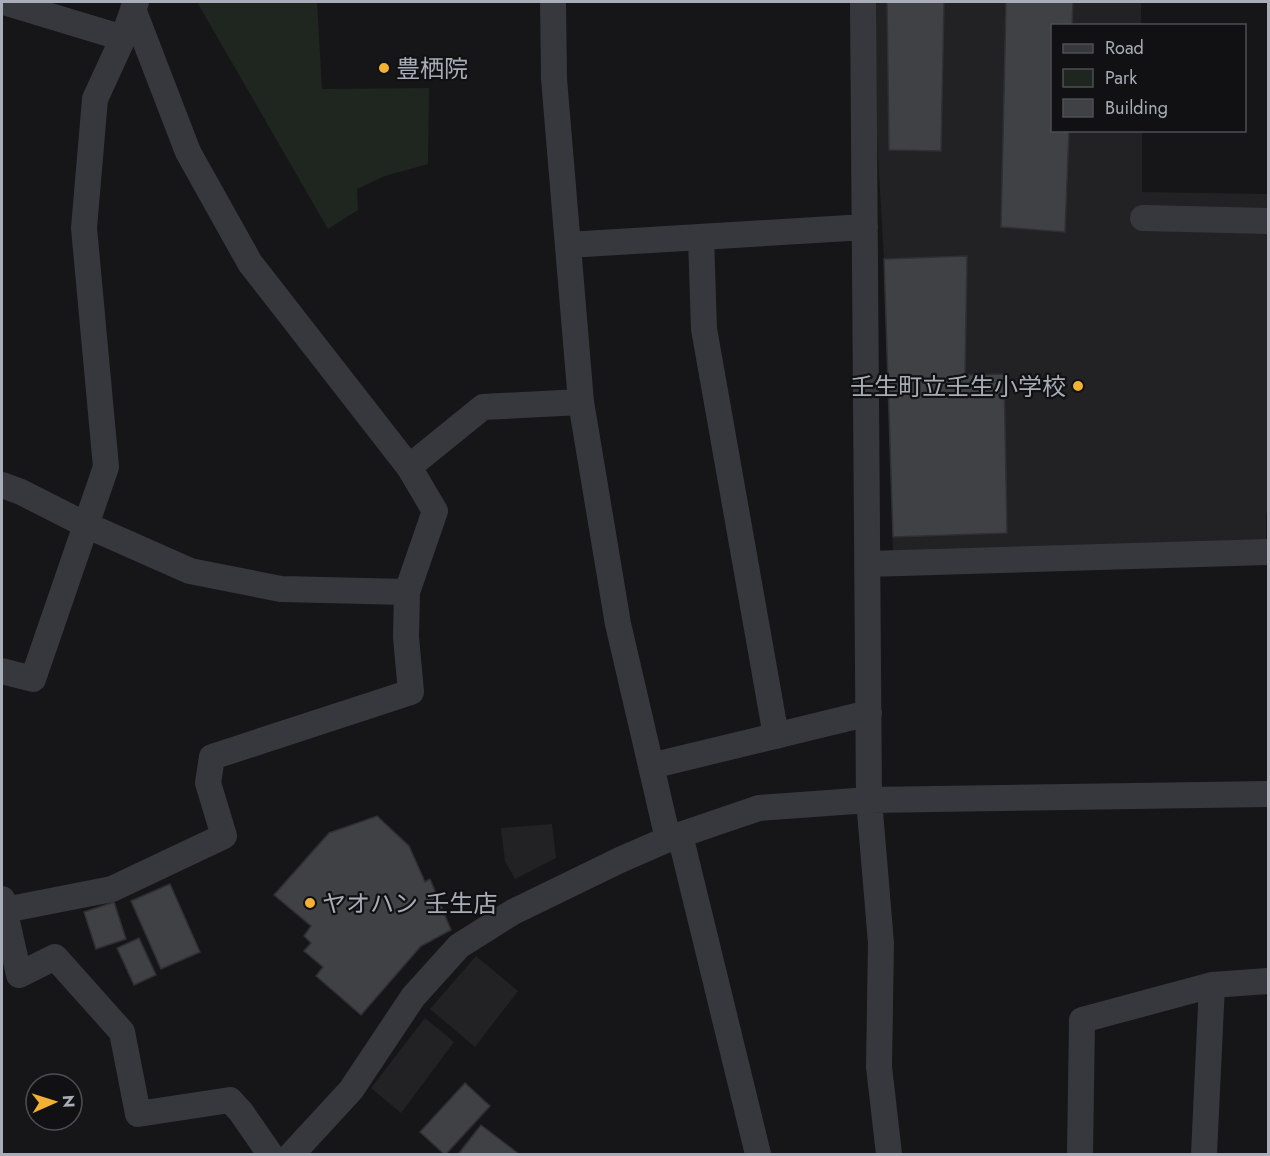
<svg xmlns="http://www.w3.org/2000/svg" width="1270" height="1156" font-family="Jost,'Noto Sans JP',sans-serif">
<rect width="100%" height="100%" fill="#161618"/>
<!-- built -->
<path fill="#222225" d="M 869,2 L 1141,2 L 1141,25 L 1052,26 L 1052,130 L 1142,131 L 1142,192 L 1268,194 L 1268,513 L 1266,514 L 1266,545 L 893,552 L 884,259 Z
M 552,824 L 556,858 L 515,879 L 505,861 L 501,828 Z
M 476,956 L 518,991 L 475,1047 L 430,1009 Z
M 425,1018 L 454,1042 L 401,1113 L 371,1088 Z"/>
<!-- green -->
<path fill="#1e261f" d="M 197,2 L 317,2 L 322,89 L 429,88 L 428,164 L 385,176 L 357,189 L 358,210 L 328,229 Z"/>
<!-- building -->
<path fill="#404145" stroke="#303034" stroke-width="1.5" d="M 887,2 L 944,2 L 941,151 L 889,150 Z
M 1006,2 L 1073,2 L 1072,26 L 1052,26 L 1052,130 L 1069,130 L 1065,232 L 1001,227 Z
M 967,256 L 965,375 L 1004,374 L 1007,533 L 893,537 L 884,259 Z
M 377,816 L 409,846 L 425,882 L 430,879 L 451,930 L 421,946 L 361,1015 L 316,976 L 323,967 L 304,951 L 311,943 L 304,936 L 311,926 L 274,895 L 329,833 Z
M 170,884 L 200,952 L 161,969 L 131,901 Z
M 114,902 L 126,939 L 96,949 L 84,912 Z
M 139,938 L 156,975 L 134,985 L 117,948 Z
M 465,1083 L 490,1106 L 446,1154 L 444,1154 L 420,1132 Z
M 481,1125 L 519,1154 L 461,1154 L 459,1153 Z"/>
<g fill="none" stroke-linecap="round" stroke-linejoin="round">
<!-- minor -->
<path stroke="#37383d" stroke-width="26" d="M 4,2 L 123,38
M 553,2 L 554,79 L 581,402 L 618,624 L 668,839
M 863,2 L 869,800 L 881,943 L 879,1067 L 889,1154
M 1143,218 L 1268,221
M 701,237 L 704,329 L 776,736
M 568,245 L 865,227
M 409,467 L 483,407 L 581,402
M 2,485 L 21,492 L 86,525 L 190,571 L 281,589 L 407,592
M 868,564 L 1268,552
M 2,671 L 33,679 L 106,467 L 84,228 L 95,99 L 123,38 L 136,2
M 651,766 L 869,713
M 680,835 L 758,1154
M 2,899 L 19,975 L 55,957 L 122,1032 L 138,1114 L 230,1100 L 241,1112 L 270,1154
M 5,910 L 112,889 L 224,836 L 208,783 L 212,757 L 411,692 L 406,637 L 407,592 L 435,511 L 409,467 L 250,263 L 188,152 L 133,9
M 292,1154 L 351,1090 L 413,997 L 459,946 L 513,912 L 620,860 L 668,839 L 759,808 L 869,800 L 1268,794
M 1080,1154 L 1082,1020 L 1212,985 L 1268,981
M 1204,1154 L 1212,985"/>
</g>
<!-- markers -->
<g fill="#f2b134" stroke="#111113" stroke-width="2">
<circle cx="384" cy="68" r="6"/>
<circle cx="1078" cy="386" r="6"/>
<circle cx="310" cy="903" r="6"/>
</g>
<g text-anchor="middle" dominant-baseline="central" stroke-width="4.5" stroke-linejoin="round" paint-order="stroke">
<!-- poi labels -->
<g font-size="24" fill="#a8adb8" stroke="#111113" text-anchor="start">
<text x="396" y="68">豊栖院</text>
<text x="1066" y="386" text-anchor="end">壬生町立壬生小学校</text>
<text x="322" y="903">ヤオハン 壬生店</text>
</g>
</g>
<!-- border -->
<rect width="1270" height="1156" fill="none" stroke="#a8adb8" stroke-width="6"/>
<!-- legend -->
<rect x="1051" y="24" width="195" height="108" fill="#111113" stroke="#4d4f55" stroke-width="1.5"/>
<rect x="1063" y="44" width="30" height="9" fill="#37383d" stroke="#4d4f55" stroke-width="1.5"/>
<text x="1105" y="54" font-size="18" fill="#a8adb8">Road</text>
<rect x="1063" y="69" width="30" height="18" fill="#1e261f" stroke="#4d4f55" stroke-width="1.5"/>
<text x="1105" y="84" font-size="18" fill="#a8adb8">Park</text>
<rect x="1063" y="99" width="30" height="18" fill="#404145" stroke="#4d4f55" stroke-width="1.5"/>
<text x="1105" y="114" font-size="18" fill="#a8adb8">Building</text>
<!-- north arrow -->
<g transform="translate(54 1102) rotate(87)"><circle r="28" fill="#111113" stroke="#4d4f55" stroke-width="1.5"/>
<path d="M0-4.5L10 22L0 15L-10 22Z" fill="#f2b134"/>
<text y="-9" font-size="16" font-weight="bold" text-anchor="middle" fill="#a8adb8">N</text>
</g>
</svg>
